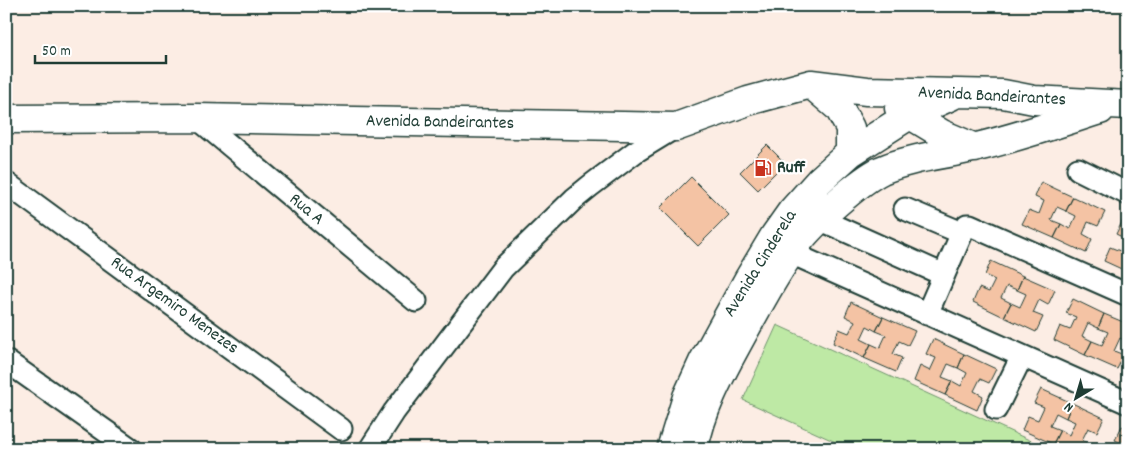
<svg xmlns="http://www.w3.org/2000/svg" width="1134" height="455" font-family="Dekko,sans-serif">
<rect width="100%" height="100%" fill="#fcede4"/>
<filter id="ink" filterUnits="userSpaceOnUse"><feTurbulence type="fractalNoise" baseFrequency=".02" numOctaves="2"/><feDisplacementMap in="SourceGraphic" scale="10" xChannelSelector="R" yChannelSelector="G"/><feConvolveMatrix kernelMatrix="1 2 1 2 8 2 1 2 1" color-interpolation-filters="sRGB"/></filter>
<g filter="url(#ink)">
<!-- green -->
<path fill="#bee9a5" stroke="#6e936c" d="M 777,325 L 1049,449 L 851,449 L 743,400 Z"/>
<!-- building -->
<path fill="#f4c3a4" stroke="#1f3d34" d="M 767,145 L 785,163 L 758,190 L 740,172 Z
M 691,177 L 729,215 L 698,246 L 660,208 Z
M 1041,182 L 1073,197 L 1066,211 L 1057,207 L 1051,220 L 1061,224 L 1054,238 L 1022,224 L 1029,210 L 1039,214 L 1044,201 L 1035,197 Z
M 1073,197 L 1105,212 L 1098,226 L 1088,222 L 1083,234 L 1092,239 L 1086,253 L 1054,238 L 1061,224 L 1070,229 L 1076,216 L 1066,211 Z
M 1123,220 L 1128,223 L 1128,272 L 1104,261 L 1110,247 L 1120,251 L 1126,239 L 1116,234 Z
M 991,261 L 1023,276 L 1017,290 L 1007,286 L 1001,298 L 1011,303 L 1004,317 L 973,302 L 979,288 L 989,292 L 995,280 L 985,275 Z
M 1023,276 L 1055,290 L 1048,305 L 1039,300 L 1033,313 L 1043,317 L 1036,332 L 1004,317 L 1011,303 L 1020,307 L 1026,294 L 1017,290 Z
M 1073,299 L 1104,314 L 1098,328 L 1088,323 L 1082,336 L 1092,341 L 1085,355 L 1054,340 L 1060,326 L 1070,330 L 1076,317 L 1066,313 Z
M 851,302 L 883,317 L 876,331 L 867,326 L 861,339 L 871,344 L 864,358 L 833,343 L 839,329 L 849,333 L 855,321 L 845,316 Z
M 1104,314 L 1128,324 L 1128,342 L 1120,338 L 1114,351 L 1124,355 L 1117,369 L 1085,355 L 1092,341 L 1102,345 L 1108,332 L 1098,328 Z
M 883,317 L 915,331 L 908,345 L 899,341 L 893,354 L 902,358 L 896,372 L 864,358 L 871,344 L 880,348 L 886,335 L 876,331 Z
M 933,339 L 964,354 L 958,368 L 948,364 L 942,377 L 952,381 L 945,395 L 914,381 L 920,366 L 930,371 L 936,358 L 926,354 Z
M 964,354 L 996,369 L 989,383 L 980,379 L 974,391 L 983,396 L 977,410 L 945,395 L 952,381 L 961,386 L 967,373 L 958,368 Z
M 1041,389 L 1072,403 L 1066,418 L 1056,413 L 1050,426 L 1060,430 L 1053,444 L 1022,430 L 1028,416 L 1038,420 L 1044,407 L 1034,403 Z
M 1072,403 L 1104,418 L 1097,432 L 1088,428 L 1082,440 L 1091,445 L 1090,449 L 1062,449 L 1053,444 L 1060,430 L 1069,435 L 1075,422 L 1066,418 Z
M 1122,426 L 1128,429 L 1128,449 L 1123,449 L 1125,445 L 1115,440 Z"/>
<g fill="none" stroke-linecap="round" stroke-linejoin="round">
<!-- street casing -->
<g stroke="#1f3d34" stroke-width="25">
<path id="street" d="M 197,118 L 416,301
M 1078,169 L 1128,194
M 6,183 L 341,429
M 905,209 L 962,233 L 967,225 L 970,225 L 1128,295
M 819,219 L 944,275
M 791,253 L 1128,403
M 927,314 L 962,233
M 6,361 L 131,449
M 996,409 L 1022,356
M 370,449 L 394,412 L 503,268 L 574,199 L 590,186 L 635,152 L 676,127"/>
</g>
<!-- secondary casing -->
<g stroke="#1f3d34" stroke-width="31">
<path id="secondary" d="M 811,84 L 839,108 L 850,128 L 850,153
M 899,108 L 942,134 L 975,148
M 6,119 L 197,118 L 676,127 L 748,101 L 811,84 L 867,91 L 1003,94 L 1034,100 L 1128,105
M 671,449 L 687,397 L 703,362 L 748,280 L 775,235 L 792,211 L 819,181 L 850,153 L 911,114 L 951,96
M 694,449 C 701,408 723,370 742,335 C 760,303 777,270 799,241 C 815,221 859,181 882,170 C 912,157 946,155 977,147 C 1019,137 1059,123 1100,110"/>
</g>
<!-- street -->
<use href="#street" stroke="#fff" stroke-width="21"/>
<!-- secondary -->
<use href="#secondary" stroke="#fff" stroke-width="28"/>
</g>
</g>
<!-- icons -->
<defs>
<g id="fuel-bare" transform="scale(1.35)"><path d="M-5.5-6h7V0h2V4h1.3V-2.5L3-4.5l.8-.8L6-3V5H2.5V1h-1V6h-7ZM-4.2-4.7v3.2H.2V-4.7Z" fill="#c8321e" stroke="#fff" stroke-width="2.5" paint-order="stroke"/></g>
</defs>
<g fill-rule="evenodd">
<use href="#fuel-bare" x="763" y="168"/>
</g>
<g text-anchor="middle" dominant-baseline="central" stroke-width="4.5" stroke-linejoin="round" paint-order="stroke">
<!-- street labels -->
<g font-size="18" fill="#1f3d34" stroke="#fff">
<text transform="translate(992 97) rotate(3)">Avenida Bandeirantes</text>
<text transform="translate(440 123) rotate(1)">Avenida Bandeirantes</text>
<text transform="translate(306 210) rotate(40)">Rua A</text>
<text transform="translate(761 264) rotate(-58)">Avenida Cinderela</text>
<text transform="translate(174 306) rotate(36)">Rua Argemiro Menezes</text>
</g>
<!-- poi labels -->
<g font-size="18" font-weight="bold" fill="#1f3d34" stroke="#fff" text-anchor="start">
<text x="777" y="168">Ruff</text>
</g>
</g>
<!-- margin -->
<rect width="1134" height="455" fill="none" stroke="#fff" stroke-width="25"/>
<rect x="12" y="12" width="1109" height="430" fill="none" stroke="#1f3d34" stroke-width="2" filter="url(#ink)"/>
<!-- north arrow -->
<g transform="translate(1076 398) rotate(218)" stroke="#ffffff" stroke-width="4" paint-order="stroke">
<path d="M0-4L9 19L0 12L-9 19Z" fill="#1f3d34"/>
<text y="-8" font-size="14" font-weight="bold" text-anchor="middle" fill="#1f3d34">N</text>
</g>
<!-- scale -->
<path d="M35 55v8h131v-8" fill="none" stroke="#1f3d34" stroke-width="2.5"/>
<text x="42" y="55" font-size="15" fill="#1f3d34" stroke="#ffffff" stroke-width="4" paint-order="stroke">50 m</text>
</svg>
